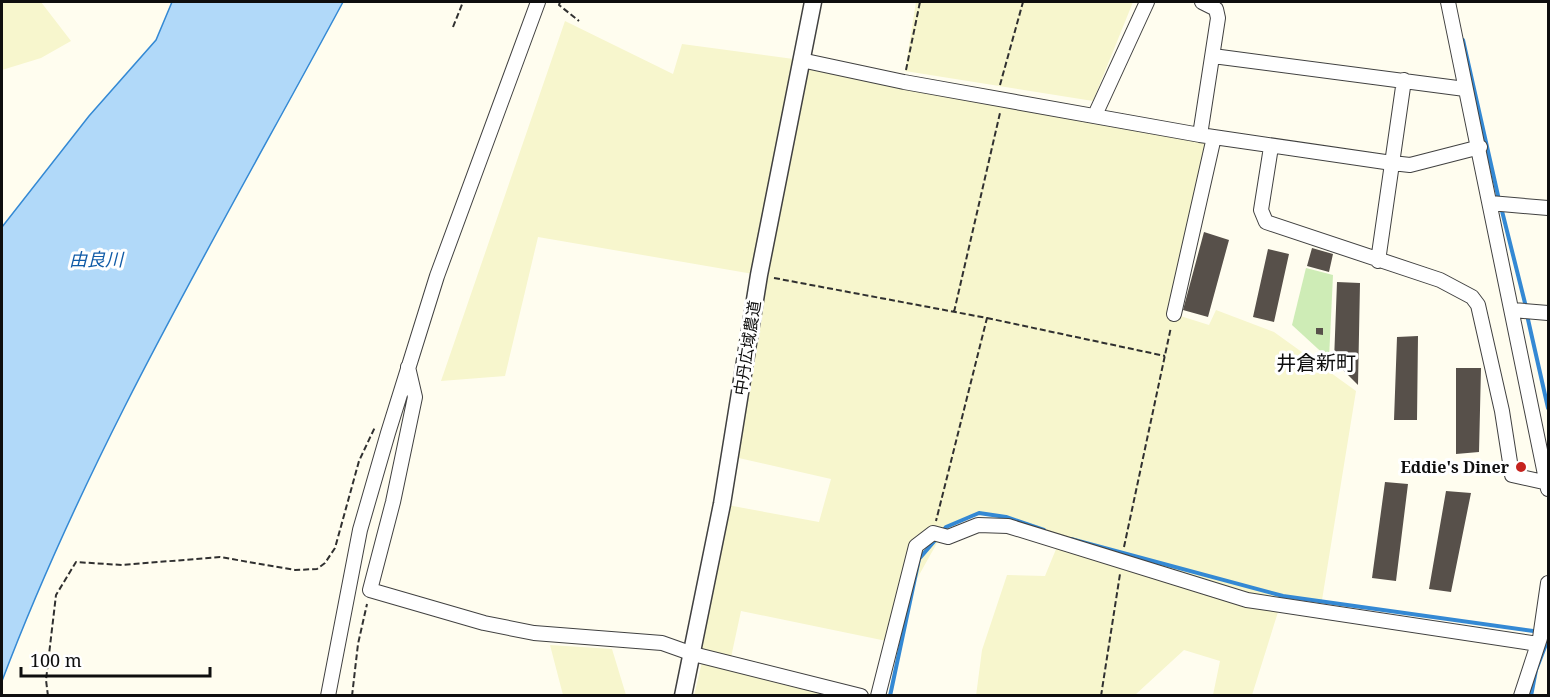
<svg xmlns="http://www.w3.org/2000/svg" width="1550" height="697" font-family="'Noto Serif','Noto Sans JP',serif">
<rect width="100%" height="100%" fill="#fffdef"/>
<!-- farmland -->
<path fill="#f7f6cd" d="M 2,2 L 41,2 L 71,41 L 41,58 L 2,70 Z
M 916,2 L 1133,2 L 1093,101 L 905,71 Z
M 565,21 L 673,74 L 682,44 L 801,60 L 1214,137 L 1174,314 L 1209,325 L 1216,310 L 1274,332 L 1356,391 L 1322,600 L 1283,596 L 1252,695 L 1213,695 L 1220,661 L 1184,650 L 1135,695 L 976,696 L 982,650 L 1007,575 L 1045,576 L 1061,537 L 1006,517 L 979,513 L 946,527 L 914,584 L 901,644 L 741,611 L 730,662 L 693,654 L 722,504 L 819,522 L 831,479 L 730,456 L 759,275 L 538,237 L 505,376 L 441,381 Z
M 550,645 L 612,649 L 626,695 L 563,695 Z
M 702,662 L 858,696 L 694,696 Z"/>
<!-- green -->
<path fill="#ceecb6" d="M 1306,268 L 1333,275 L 1329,359 L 1292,325 Z"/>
<!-- water -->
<path fill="#b1d9f9" stroke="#3489d4" stroke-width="1.5" d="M 172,2 L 343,2 C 223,225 92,443 2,681 L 2,227 L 89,116 L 156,40 Z"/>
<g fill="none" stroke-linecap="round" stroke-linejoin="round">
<!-- stream -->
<path stroke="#3489d4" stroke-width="4" d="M 1463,40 L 1499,200
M 1501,207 L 1526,307
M 1527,315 L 1548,408
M 942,532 L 946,527 L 979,513 L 1006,517 L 1044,530
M 1071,539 L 1283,596 L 1548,633
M 890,696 L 919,559 L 937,538
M 1531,696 L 1536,670 L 1548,639"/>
</g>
<!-- building -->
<path fill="#57504a" d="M 1204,232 L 1229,240 L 1208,317 L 1183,310 Z
M 1312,248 L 1333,254 L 1329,272 L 1307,266 Z
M 1268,249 L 1289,254 L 1274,322 L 1253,317 Z
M 1337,282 L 1360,283 L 1358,385 L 1334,361 Z
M 1316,328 L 1323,328 L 1323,335 L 1316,334 Z
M 1418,336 L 1417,420 L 1394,420 L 1397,337 Z
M 1456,368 L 1481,368 L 1479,452 L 1456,454 Z
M 1385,482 L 1408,484 L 1396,581 L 1372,578 Z
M 1446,491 L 1471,493 L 1451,592 L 1429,589 Z"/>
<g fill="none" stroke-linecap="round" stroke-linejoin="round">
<!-- minor casing -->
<g stroke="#414141" stroke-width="16">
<path id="minor" d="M 1448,2 L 1548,489
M 1213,56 L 1465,89
M 801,60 L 904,82 L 1200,135 L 1392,163 L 1410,165 L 1480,147
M 1095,115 L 1147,2
M 1200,135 L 1218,18 L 1216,9 L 1202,2
M 1271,147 L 1261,210 L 1266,222 L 1440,280 L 1472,297 L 1478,305 L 1502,411 L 1512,475 L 1548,483
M 1490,203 L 1548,208
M 1378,261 L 1404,80
M 1513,310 L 1548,313
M 1174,314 L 1214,137
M 408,367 L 415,397 L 393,502 L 370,590 L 484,623 L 534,633 L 662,643 L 693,654 L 861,696
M 328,696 L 360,530 L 388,433 L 437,276 L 538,2
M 878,696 L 916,546 L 933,533 L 948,537 L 978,525 L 1008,526 L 1247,600 L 1538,644
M 1521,696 L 1540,638 L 1548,583"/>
</g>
<!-- tertiary casing -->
<g stroke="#414141" stroke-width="19">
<path id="tertiary" d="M 683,696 L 722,504 L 759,275 L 813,2"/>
</g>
<!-- path -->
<path stroke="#303030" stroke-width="2" stroke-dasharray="6 3" stroke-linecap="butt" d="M 560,2 L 559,5 L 579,21
M 453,27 L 463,2
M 906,70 L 920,2
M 1000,85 L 1023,2
M 774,278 L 987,318 L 936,521
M 954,312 L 1000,113
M 987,318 L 1165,356
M 1124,547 L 1171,327
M 48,696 L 46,680 L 56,595 L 76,562 L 122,565 L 220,557 L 295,570 L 317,569 L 325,563 L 335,548 L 359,461 L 375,427
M 352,696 L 358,644 L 367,604
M 1101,696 L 1120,574"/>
<!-- minor -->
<use href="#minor" stroke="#fff" stroke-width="14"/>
<!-- tertiary -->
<use href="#tertiary" stroke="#fff" stroke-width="16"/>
</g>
<!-- markers -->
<circle fill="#c5221e" stroke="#fff" stroke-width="2" cx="1521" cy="467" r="6"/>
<g text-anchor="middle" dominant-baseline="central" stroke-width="6" stroke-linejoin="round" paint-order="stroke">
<!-- street labels -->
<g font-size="16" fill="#0e0e0e" stroke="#fff">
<text transform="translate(747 348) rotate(-81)">中丹広域農道</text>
</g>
<!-- poi labels -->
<g font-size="16" font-weight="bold" fill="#0e0e0e" stroke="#fff" text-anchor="end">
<text x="1509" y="467">Eddie's Diner</text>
</g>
<!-- water labels -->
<g font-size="18" font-style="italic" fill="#105ba7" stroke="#fff">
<text x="96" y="259">由良川</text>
</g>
<!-- quarter labels -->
<g font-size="20" fill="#0e0e0e" stroke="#fff">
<text x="1316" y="362">井倉新町</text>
</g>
</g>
<!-- border -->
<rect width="1550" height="697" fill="none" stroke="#0e0e0e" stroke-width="6"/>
<!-- scale -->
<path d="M21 667v9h189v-9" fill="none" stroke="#0e0e0e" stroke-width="3"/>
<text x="30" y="667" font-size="18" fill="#0e0e0e" stroke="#ffffff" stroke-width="4.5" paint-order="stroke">100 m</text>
</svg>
